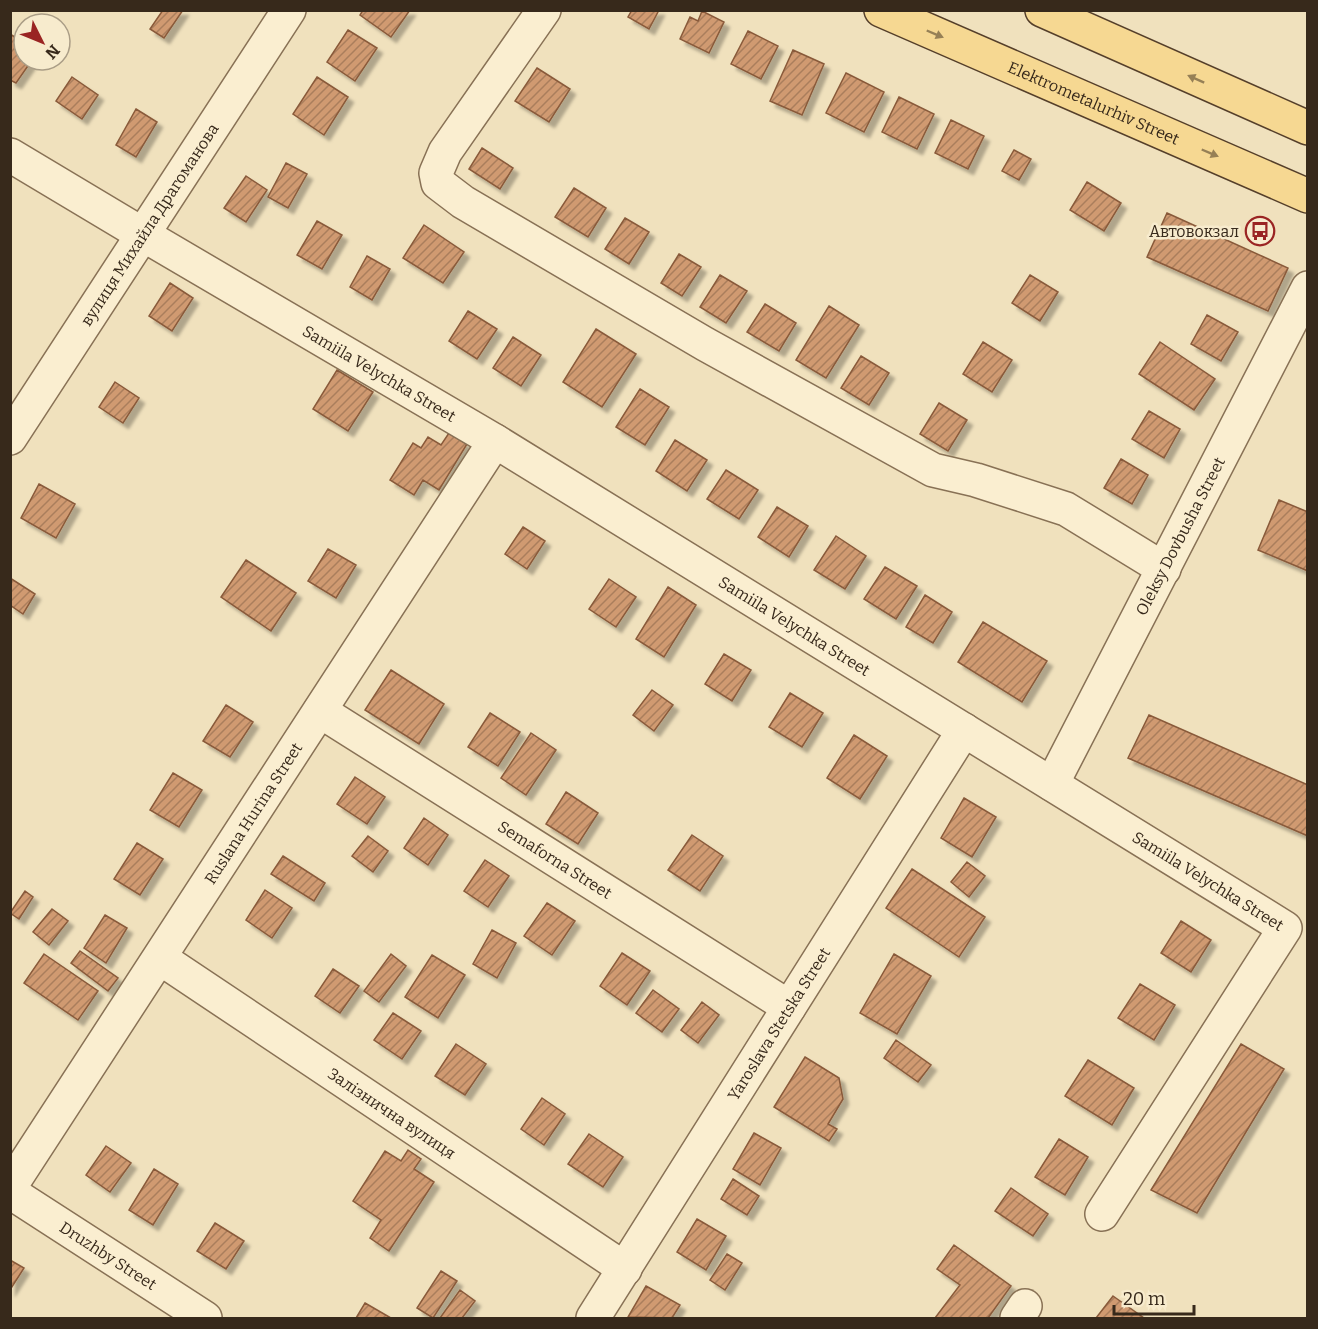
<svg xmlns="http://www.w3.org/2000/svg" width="1318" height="1329" font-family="Bitter,serif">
<defs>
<pattern id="building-hatch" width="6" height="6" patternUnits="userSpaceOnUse" patternTransform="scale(1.5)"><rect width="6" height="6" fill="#d09a71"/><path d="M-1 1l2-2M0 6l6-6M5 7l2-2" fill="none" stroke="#aa7e5c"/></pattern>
<filter id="shadow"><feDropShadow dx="5.5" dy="5.5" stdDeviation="1.5" flood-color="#0004"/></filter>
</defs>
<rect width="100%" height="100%" fill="#f0e1bd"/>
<!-- building -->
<path fill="url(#building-hatch)" stroke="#895a3a" stroke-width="1.5" filter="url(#shadow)" d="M 163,10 L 183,10 L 164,38 L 150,29 Z
M 363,10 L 410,10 L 391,37 L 360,15 Z
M 632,10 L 659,10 L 649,29 L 628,17 Z
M 702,11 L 724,22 L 709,53 L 680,39 L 690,17 L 698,21 Z
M 348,30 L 377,48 L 355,81 L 327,62 Z
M 748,31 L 778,46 L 761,79 L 731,64 Z
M 10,34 L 24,43 L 24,60 L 32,60 L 16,83 L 10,80 Z
M 793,50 L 824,64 L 802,115 L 770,101 Z
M 537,68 L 570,89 L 549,122 L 515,101 Z
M 846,73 L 884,92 L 864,132 L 826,113 Z
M 72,77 L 98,95 L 82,119 L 56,101 Z
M 317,77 L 348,97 L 324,135 L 293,114 Z
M 899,97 L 934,114 L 917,149 L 882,132 Z
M 136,109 L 157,122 L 136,157 L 116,145 Z
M 951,120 L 984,136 L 968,169 L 935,153 Z
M 482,148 L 513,168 L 500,189 L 469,169 Z
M 1014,150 L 1031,159 L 1019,180 L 1002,171 Z
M 286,163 L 307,174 L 288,208 L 268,197 Z
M 246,176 L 267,190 L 246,222 L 224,208 Z
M 1087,182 L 1121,203 L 1104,231 L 1070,210 Z
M 574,188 L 606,208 L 588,237 L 555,217 Z
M 1167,213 L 1288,268 L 1268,311 L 1147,257 Z
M 625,218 L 649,232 L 629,264 L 605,249 Z
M 317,221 L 342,235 L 322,269 L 297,255 Z
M 424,225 L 464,252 L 443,283 L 403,258 Z
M 679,254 L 701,267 L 682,296 L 661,283 Z
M 367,256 L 390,269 L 372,300 L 350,287 Z
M 720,275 L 747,291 L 726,323 L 700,307 Z
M 1030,275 L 1058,292 L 1040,321 L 1012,303 Z
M 170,283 L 193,298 L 172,331 L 149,316 Z
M 765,304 L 796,323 L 779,351 L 747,332 Z
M 829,306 L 859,325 L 826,378 L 796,360 Z
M 468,311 L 497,329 L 477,359 L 449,341 Z
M 1207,315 L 1238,332 L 1221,361 L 1191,344 Z
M 596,329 L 636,354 L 602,407 L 563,382 Z
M 513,337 L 541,355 L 521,386 L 493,368 Z
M 983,342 L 1012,360 L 992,392 L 963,374 Z
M 1160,342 L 1215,379 L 1194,410 L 1139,374 Z
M 861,356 L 889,373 L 869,405 L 841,388 Z
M 337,370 L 373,392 L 348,431 L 313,409 Z
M 115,382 L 139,398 L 123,423 L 99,407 Z
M 640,389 L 669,407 L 645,445 L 616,427 Z
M 939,403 L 967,420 L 948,451 L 920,434 Z
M 1149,411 L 1180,429 L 1164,458 L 1132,439 Z
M 449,433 L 467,444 L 439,490 L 423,480 L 414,495 L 390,480 L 413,443 L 421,448 L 428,437 L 441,445 Z
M 675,440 L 707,460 L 687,491 L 656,471 Z
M 1121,459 L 1148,475 L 1132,504 L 1104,488 Z
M 726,470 L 758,490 L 739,519 L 707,499 Z
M 39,484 L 75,504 L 56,538 L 21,518 Z
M 1279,500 L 1308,512 L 1308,571 L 1258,550 Z
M 777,507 L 808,526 L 789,557 L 758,537 Z
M 523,527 L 545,541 L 527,569 L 505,554 Z
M 836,536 L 866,556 L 845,589 L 814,570 Z
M 328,549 L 356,565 L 336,598 L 308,581 Z
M 246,560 L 296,593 L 271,631 L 221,597 Z
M 885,567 L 917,586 L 896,619 L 864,599 Z
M 10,578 L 35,594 L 23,614 L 10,605 Z
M 609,579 L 636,597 L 616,627 L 589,609 Z
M 668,587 L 696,605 L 664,657 L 636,639 Z
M 925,595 L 952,612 L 933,643 L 906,627 Z
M 983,622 L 1047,661 L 1022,702 L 958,662 Z
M 724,654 L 751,670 L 732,701 L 705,684 Z
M 391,670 L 444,704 L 419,744 L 365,710 Z
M 652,690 L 673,705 L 654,731 L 633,715 Z
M 790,693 L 823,713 L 802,747 L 769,727 Z
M 226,705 L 253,722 L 230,757 L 203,741 Z
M 490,713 L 520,732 L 498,766 L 468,747 Z
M 1149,715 L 1308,785 L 1308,836 L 1128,758 Z
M 531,733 L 556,750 L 526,795 L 501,778 Z
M 854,735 L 887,756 L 860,799 L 827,778 Z
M 173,773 L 202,790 L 179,827 L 150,810 Z
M 355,777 L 385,797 L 367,824 L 337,804 Z
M 566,792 L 598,813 L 578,844 L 546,824 Z
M 964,798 L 996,817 L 972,857 L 941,838 Z
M 424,818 L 448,835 L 428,865 L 404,848 Z
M 692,835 L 723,856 L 700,891 L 668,870 Z
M 368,836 L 388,851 L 373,872 L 352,856 Z
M 137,843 L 163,859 L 140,895 L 114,879 Z
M 283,856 L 325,883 L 314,901 L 271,874 Z
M 485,860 L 509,876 L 488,907 L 464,891 Z
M 967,862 L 985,876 L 969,897 L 951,882 Z
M 912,869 L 985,917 L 959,957 L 886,908 Z
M 265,890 L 292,908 L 272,938 L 246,920 Z
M 25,891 L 33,897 L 19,919 L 10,913 Z
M 547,903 L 575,921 L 552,955 L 524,936 Z
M 52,909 L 68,921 L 49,945 L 33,932 Z
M 105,915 L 127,928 L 106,963 L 84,948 Z
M 1181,921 L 1211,940 L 1191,972 L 1161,953 Z
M 492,930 L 516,943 L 497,978 L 473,964 Z
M 80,951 L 118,978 L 108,991 L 71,963 Z
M 622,953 L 650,971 L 627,1005 L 600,986 Z
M 44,954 L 98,991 L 78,1020 L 24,983 Z
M 391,954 L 406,966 L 379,1002 L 364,991 Z
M 894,954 L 931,976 L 897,1034 L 860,1013 Z
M 432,955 L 465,975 L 438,1018 L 405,997 Z
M 333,969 L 359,986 L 340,1013 L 315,996 Z
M 1140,984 L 1175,1005 L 1154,1040 L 1118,1018 Z
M 653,990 L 679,1009 L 662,1032 L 636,1013 Z
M 702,1002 L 719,1015 L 698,1043 L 681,1030 Z
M 393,1013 L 421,1031 L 402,1059 L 374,1040 Z
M 896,1040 L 931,1065 L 918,1082 L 884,1058 Z
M 456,1044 L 486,1064 L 465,1095 L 435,1076 Z
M 1241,1044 L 1284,1069 L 1197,1213 L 1151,1190 Z
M 805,1057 L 839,1078 L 843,1099 L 828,1124 L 837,1129 L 829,1141 L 774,1107 Z
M 1088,1060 L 1134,1088 L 1112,1125 L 1065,1096 Z
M 542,1098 L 565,1114 L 544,1145 L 521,1129 Z
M 754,1133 L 781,1148 L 760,1185 L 733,1169 Z
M 589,1134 L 623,1157 L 603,1187 L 568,1164 Z
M 1059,1139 L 1088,1157 L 1065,1195 L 1035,1177 Z
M 106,1146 L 131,1163 L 110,1192 L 86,1175 Z
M 408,1150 L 421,1159 L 414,1169 L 434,1182 L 389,1251 L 370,1238 L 381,1220 L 353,1201 L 385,1151 L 401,1161 Z
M 154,1169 L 178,1184 L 153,1225 L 129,1210 Z
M 733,1179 L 759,1196 L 747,1215 L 721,1199 Z
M 1011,1188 L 1048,1214 L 1033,1236 L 995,1211 Z
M 697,1219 L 726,1236 L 706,1270 L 677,1252 Z
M 215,1223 L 244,1241 L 226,1269 L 197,1251 Z
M 954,1245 L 1011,1286 L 988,1318 L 935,1318 L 960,1285 L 937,1269 Z
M 727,1254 L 742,1263 L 725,1290 L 710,1280 Z
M 10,1260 L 24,1268 L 10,1290 Z
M 441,1271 L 457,1281 L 433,1318 L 417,1308 Z
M 646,1286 L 680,1305 L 672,1318 L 628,1317 Z
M 460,1290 L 475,1301 L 462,1318 L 440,1318 Z
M 1113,1296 L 1144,1318 L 1096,1318 Z
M 365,1303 L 391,1318 L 356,1318 Z"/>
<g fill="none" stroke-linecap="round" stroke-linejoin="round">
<!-- minor casing -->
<g stroke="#887155" stroke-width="36">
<g id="minor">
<path d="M 544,10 L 445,152 L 436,173 L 438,183 L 463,202 L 705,344 L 933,470 L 976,480 L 1066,509 L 1164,569"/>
<path id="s1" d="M 10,155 L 142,234 L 495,441 L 1285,928 L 1102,1214"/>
<path id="s2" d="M 10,438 L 289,10"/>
<path id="s3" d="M 320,711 L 789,1007"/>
<path id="s4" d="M 1052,784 L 1308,288"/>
<path id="s5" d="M 160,958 L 625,1269"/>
<path id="s6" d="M 10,1187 L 495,441"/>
<path id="s7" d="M 10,1192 L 205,1318"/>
<path id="s8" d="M 593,1318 L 964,730"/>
<path d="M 1017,1318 L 1025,1306"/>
</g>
</g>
<!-- major casing -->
<g stroke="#553f2a" stroke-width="36">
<g id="major">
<path id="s9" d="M 881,10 L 1308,196"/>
<path d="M 1042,10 L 1308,128"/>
</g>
</g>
<!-- minor -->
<use href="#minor" stroke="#faeed0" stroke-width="33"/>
<!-- major -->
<use href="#major" stroke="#f6d892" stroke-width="33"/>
</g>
<!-- one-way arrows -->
<defs><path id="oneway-solid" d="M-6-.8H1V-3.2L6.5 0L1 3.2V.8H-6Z" transform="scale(1.5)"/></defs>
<g fill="#968056">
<use href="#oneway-solid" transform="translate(935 34) rotate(23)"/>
<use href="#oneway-solid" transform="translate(1196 79) rotate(-156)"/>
<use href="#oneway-solid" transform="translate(1210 153) rotate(23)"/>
</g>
<!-- icons -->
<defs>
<g id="bus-ring" transform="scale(1.5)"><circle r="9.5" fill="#f7ebcd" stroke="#9a2423" stroke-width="1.5"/><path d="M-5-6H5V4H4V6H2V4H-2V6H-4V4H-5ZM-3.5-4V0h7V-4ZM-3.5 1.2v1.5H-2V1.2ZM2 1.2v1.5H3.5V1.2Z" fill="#9a2423"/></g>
</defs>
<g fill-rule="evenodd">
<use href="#bus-ring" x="1260" y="231"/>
</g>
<g text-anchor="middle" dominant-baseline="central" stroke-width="5" stroke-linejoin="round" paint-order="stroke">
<!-- street labels -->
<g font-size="16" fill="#37291b" stroke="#f7ebcd">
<text stroke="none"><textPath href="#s9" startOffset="232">Elektrometalurhiv Street</textPath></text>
<text stroke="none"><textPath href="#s2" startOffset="255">вулиця Михайла Драгоманова</textPath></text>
<text stroke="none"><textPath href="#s1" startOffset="429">Samiila Velychka Street</textPath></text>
<text stroke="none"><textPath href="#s4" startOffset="279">Oleksy Dovbusha Street</textPath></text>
<text stroke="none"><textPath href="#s1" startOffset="915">Samiila Velychka Street</textPath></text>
<text stroke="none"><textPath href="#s6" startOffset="446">Ruslana Hurina Street</textPath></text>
<text stroke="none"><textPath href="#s3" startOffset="278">Semaforna Street</textPath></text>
<text stroke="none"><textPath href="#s1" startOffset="1401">Samiila Velychka Street</textPath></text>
<text stroke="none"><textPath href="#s8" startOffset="348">Yaroslava Stetska Street</textPath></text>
<text stroke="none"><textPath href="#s5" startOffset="279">Залізнична вулиця</textPath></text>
<text stroke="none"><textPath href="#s7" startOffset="117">Druzhby Street</textPath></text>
</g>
<!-- poi labels -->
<g font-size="16" fill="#37291b" stroke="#f7ebcd" text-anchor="end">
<text x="1239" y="231">Автовокзал</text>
</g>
</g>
<!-- border -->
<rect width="1318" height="1329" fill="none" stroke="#37291b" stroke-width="24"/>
<!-- north arrow -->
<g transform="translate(42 42) rotate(133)"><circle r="28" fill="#f7ebcd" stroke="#aa9d86" stroke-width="1.5"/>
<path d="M0-4.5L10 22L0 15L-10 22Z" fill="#9a2423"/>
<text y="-9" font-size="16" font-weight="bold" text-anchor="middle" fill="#37291b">N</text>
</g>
<!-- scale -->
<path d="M1114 1305v9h80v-9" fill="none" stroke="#37291b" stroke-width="3"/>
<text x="1123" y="1305" font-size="18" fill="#37291b" stroke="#f7ebcd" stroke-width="4.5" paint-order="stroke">20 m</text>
</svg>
